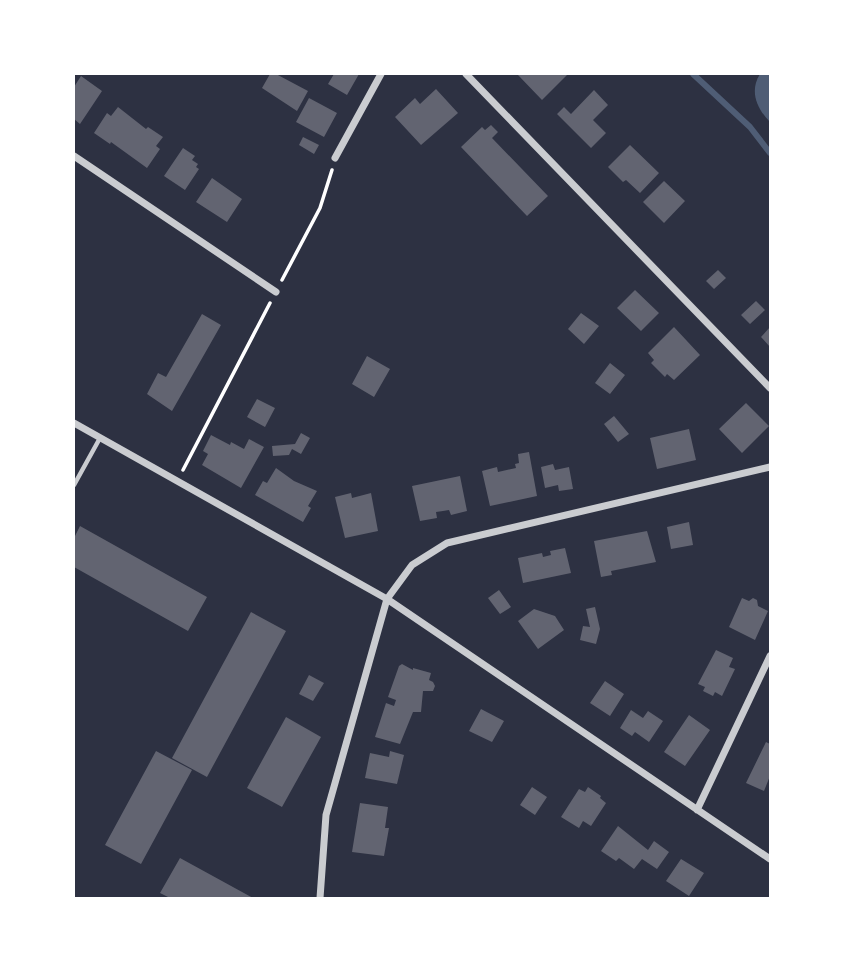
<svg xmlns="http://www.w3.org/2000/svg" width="844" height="972" font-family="'Public Sans',sans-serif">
<rect width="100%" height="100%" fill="#2d3142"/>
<!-- water -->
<path fill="#4f5d75" d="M 760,74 L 770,74 L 770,122 C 757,109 749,91 760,74 Z"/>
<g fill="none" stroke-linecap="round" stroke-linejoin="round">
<!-- stream -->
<path stroke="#4f5d75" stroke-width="6" d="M 693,74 L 750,127 L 770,153"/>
</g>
<!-- building -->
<path fill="#626471" d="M 270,74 L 276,74 L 308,91 L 297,111 L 262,88 Z
M 334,74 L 359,74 L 347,95 L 328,84 Z
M 519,74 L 565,74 L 567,75 L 542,100 L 518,75 Z
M 81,76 L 102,91 L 80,124 L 74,119 L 74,87 Z
M 436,89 L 458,113 L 421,145 L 395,117 L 415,98 L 420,104 Z
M 594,90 L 608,105 L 593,120 L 606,133 L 591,148 L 557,114 L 564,107 L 571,114 Z
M 309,98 L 337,113 L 324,137 L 296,122 Z
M 118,107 L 146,129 L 148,127 L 163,137 L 156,146 L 160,149 L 147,168 L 111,142 L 110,144 L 94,133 L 107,113 L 111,116 Z
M 491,125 L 498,132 L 492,138 L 548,196 L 527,216 L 461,147 L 482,127 L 485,130 Z
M 303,137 L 319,145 L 314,154 L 299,145 Z
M 630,145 L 659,173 L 640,193 L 626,180 L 623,182 L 608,167 Z
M 183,148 L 195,156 L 192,160 L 198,164 L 196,167 L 199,169 L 185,190 L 164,176 Z
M 212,178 L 242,199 L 227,222 L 196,202 Z
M 664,181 L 685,201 L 664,223 L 643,202 Z
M 718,270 L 726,278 L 714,289 L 706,281 Z
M 635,290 L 659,313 L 641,331 L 617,308 Z
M 756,301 L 765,310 L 750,324 L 741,315 Z
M 581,313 L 599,326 L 584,344 L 568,329 Z
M 202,314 L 221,325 L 172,411 L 147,394 L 158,373 L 166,377 Z
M 674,327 L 700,355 L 674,380 L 667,374 L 665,377 L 651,363 L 654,360 L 648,353 Z
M 770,327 L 770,347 L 761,337 Z
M 367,356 L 390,369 L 374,397 L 352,384 Z
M 610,363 L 625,375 L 610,394 L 595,383 Z
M 257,399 L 275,408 L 265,427 L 247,417 Z
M 746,403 L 769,426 L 742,453 L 719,429 Z
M 614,416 L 629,434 L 618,442 L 604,424 Z
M 689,429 L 696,460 L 657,469 L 650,438 Z
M 301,433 L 310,438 L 301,454 L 292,449 L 289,455 L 273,456 L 272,446 L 295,444 Z
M 211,435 L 230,445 L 231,442 L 244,449 L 249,439 L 264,447 L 241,488 L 202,465 L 208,454 L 203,451 Z
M 529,452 L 537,496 L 490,506 L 482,471 L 497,467 L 498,472 L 516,468 L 515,464 L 519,463 L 518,454 Z
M 553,464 L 555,470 L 569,467 L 573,489 L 559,491 L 558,485 L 545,488 L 541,467 Z
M 276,468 L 294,481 L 317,491 L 308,506 L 311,508 L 303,522 L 255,495 L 263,481 L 267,483 Z
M 460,476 L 467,511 L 451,515 L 449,510 L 443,511 L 436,512 L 437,518 L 420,521 L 412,486 Z
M 351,493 L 352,498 L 371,493 L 378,531 L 345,538 L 335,497 Z
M 689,522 L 693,545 L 671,549 L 667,527 Z
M 80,526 L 207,597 L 188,631 L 74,567 L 74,538 Z
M 647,531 L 656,562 L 611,571 L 612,575 L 601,577 L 594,541 Z
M 565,548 L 571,573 L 523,583 L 518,558 L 542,553 L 543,557 L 551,555 L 550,551 Z
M 499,590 L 511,607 L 500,614 L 488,598 Z
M 742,598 L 749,601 L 753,598 L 757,600 L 758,606 L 768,611 L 755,640 L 729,627 Z
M 595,607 L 600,629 L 596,644 L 580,640 L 583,626 L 590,627 L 586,609 Z
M 534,609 L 555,616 L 564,630 L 538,649 L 518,621 Z
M 251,612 L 286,631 L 207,777 L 172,758 Z
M 716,650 L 733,658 L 729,667 L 735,669 L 722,696 L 715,692 L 713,696 L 703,691 L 705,687 L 698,684 Z
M 402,664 L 413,670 L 413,668 L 431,673 L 429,680 L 433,682 L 435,686 L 433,691 L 423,691 L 421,712 L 413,712 L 400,744 L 375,737 L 386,703 L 394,706 L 396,700 L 388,697 L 399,666 Z
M 309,675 L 324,683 L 313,701 L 299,694 Z
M 605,681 L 624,694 L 610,716 L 590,703 Z
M 481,709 L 504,721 L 492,742 L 469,731 Z
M 631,710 L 643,718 L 648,711 L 663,721 L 649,742 L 635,732 L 632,736 L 620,728 Z
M 689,715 L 710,730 L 685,766 L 664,752 Z
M 286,717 L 321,737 L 282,807 L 247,788 Z
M 766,742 L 770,744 L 770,776 L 764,791 L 746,783 Z
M 156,751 L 192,770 L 141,864 L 105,845 Z
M 390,751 L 404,755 L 397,784 L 365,778 L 370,753 L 389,757 Z
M 532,787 L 547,797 L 535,815 L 520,805 Z
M 588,787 L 601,796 L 600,798 L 606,803 L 591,826 L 583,821 L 579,828 L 561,817 L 579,789 L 585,792 Z
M 360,803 L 388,807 L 385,828 L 389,828 L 384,856 L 352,852 Z
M 618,826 L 648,850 L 654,841 L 669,852 L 657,869 L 642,859 L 634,869 L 619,858 L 616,861 L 601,851 Z
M 180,858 L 253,898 L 170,898 L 160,893 Z
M 681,859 L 704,873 L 689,896 L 666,881 Z"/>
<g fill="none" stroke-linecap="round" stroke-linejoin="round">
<!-- path -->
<path stroke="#fff" stroke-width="3.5" d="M 282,280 L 320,208 L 332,170
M 183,470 L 270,303"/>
<!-- service -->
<path stroke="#caccd0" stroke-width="4.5" d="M 74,485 L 100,438"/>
<!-- minor -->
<path stroke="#caccd0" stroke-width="7" d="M 466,74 L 770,388
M 74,156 L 276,292
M 335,158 L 381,74
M 74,423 L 387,599 L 770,859
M 697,810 L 770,656
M 320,898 L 326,815 L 387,599 L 412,565 L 447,543 L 770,467"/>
</g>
<!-- border -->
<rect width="844" height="972" fill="none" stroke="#ffffff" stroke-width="150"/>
</svg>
